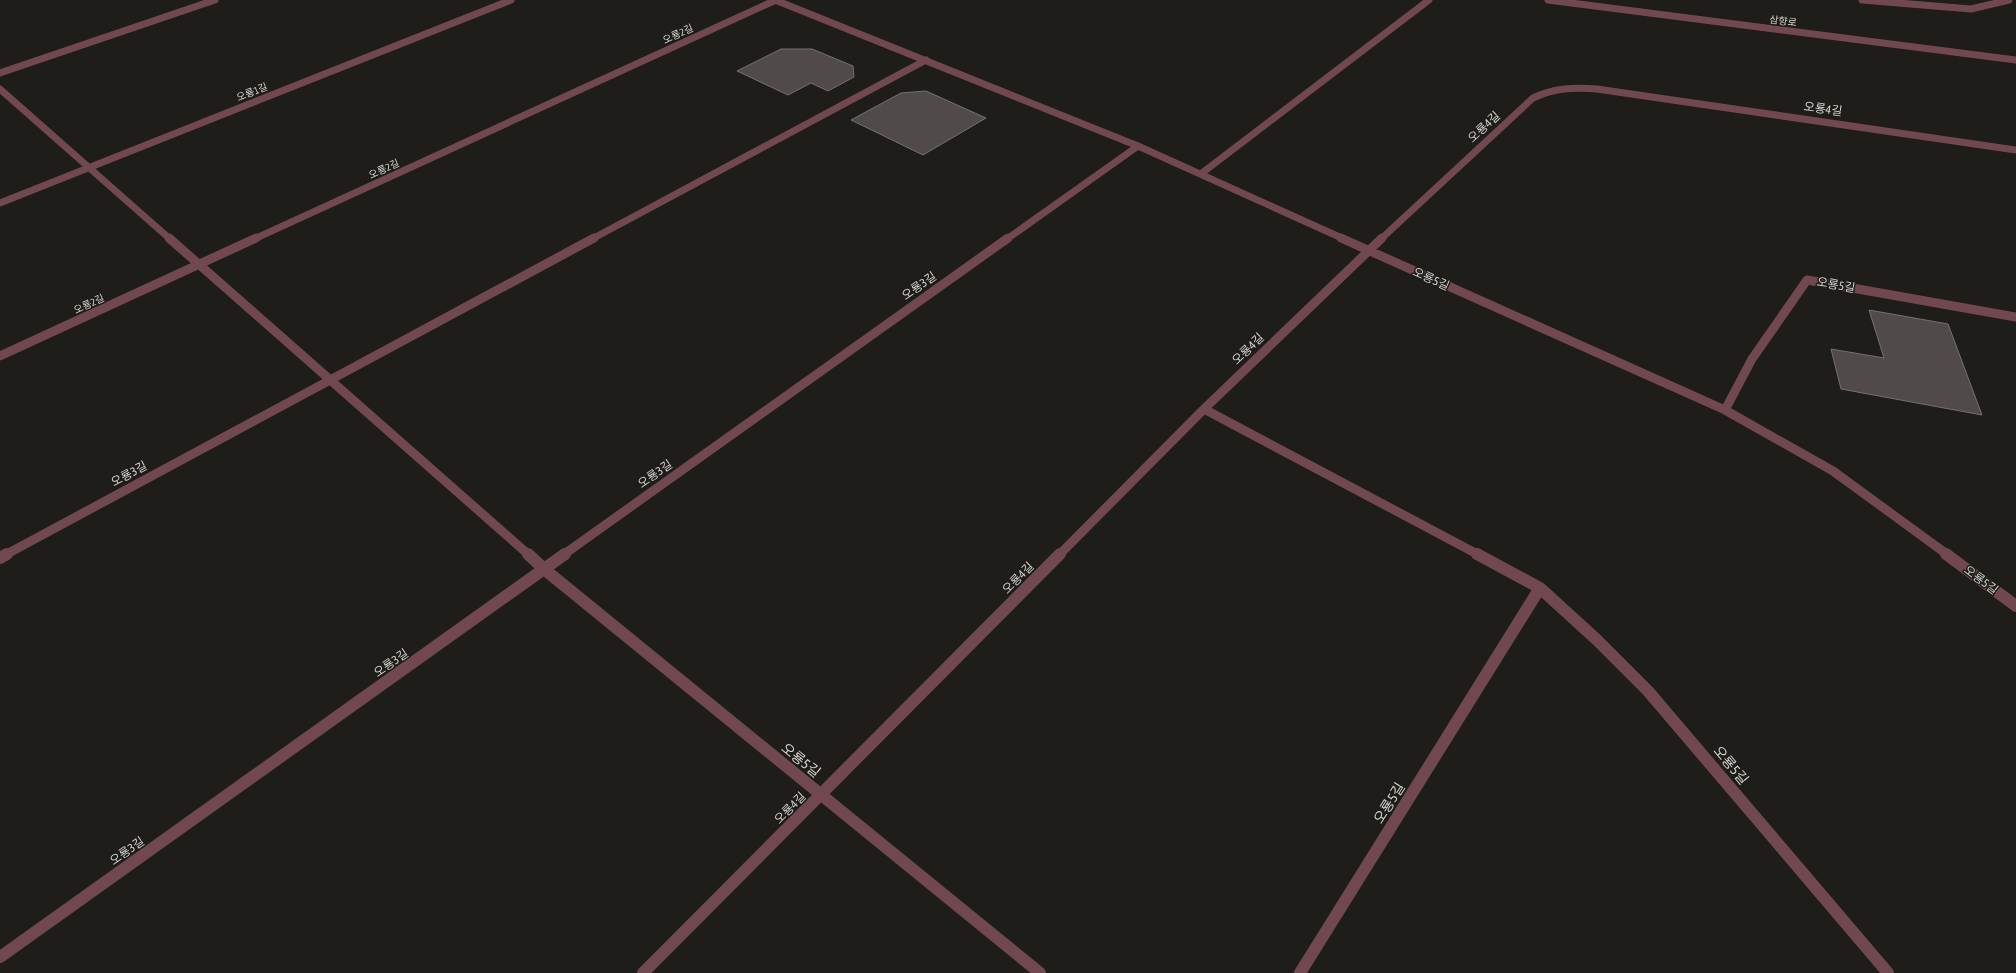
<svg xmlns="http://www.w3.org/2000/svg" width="2016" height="973" font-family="'Asap Condensed','Noto Sans KR',sans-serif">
<rect width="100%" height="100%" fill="#1e1d19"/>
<!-- building -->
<path fill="#504b4a" stroke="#767170" d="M 781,49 L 812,49 L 853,66 L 854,77 L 828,91 L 811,83 L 788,95 L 737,71 Z
M 926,91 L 986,118 L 923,155 L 851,120 L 901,93 Z
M 1869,310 L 1948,324 L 1982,415 L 1841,389 L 1831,349 L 1884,358 Z"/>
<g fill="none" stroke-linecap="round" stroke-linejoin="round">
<!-- pedestrian-far2 -->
<path stroke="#714850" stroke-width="7" d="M 0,89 L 170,239
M 1202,173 L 1429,0"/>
<!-- pedestrian-far1 -->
<path stroke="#714850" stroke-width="9" d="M 169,238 L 529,555"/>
<!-- pedestrian -->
<path stroke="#714850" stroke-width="12" d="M 528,554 L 544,569"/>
<!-- minor-far2 -->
<path stroke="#714850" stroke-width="7" d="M 775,0 L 1138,146 L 1344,239
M 1862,0 L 1971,9 L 2009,0
M 0,73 L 215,0
M 0,203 L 511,0
M 254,239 L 776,0
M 592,239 L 926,60
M 1007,239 L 1138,146
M 1381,239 L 1533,98 C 1554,88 1574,87 1597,89 L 2016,150"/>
<!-- minor-far1 -->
<path stroke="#714850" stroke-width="9" d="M 1341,238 L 1725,410 L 1833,471 L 1948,555
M 0,356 L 256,238
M 1204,409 L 1479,555
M 1725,410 L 1752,359 L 1807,280 L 2016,317
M 5,555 L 594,238
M 563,555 L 1008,238
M 1059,555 L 1204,409 L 1382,238"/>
<!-- minor -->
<path stroke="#714850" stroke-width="12" d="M 1477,554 L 1540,588 L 1597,640 L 1648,691 L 1888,973
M 1946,554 L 2016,606
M 0,558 L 7,554
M 544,569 L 1040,973
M 0,957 L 565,554
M 643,973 L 1060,554
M 1300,973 L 1540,588"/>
<!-- tertiary -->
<path stroke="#714850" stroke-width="7" d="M 1548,0 L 2016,60"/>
</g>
<g text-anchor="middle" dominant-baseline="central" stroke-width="3" stroke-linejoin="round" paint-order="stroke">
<!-- far-street labels -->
<g font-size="10" fill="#d4d3d1" stroke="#1e1d19">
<text transform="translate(1783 21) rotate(7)">삼향로</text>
<text transform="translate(678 34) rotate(-25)">오룡2길</text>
<text transform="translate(252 92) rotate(-22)">오룡1길</text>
<text transform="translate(384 169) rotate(-25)">오룡2길</text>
<text transform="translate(89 304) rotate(-25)">오룡2길</text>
</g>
<!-- street labels -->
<g font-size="12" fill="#d4d3d1" stroke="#1e1d19">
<text transform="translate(1823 109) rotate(8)">오룡4길</text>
<text transform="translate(1484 127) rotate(-43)">오룡4길</text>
<text transform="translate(1431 279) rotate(24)">오룡5길</text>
<text transform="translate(1836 285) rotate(10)">오룡5길</text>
<text transform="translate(919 286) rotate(-35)">오룡3길</text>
<text transform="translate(1248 349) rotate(-44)">오룡4길</text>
<text transform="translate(129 474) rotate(-28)">오룡3길</text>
<text transform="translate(655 474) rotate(-35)">오룡3길</text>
<text transform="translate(1018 578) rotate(-45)">오룡4길</text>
<text transform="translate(1981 580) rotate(37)">오룡5길</text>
<text transform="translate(391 663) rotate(-35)">오룡3길</text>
<text transform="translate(790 808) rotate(-45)">오룡4길</text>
<text transform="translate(127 851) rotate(-35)">오룡3길</text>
</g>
<!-- near-street labels -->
<g font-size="14" fill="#d4d3d1" stroke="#1e1d19">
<text transform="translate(801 760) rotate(39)">오룡5길</text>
<text transform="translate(1731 765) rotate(50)">오룡5길</text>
<text transform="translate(1389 803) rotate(-58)">오룡5길</text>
</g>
</g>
</svg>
